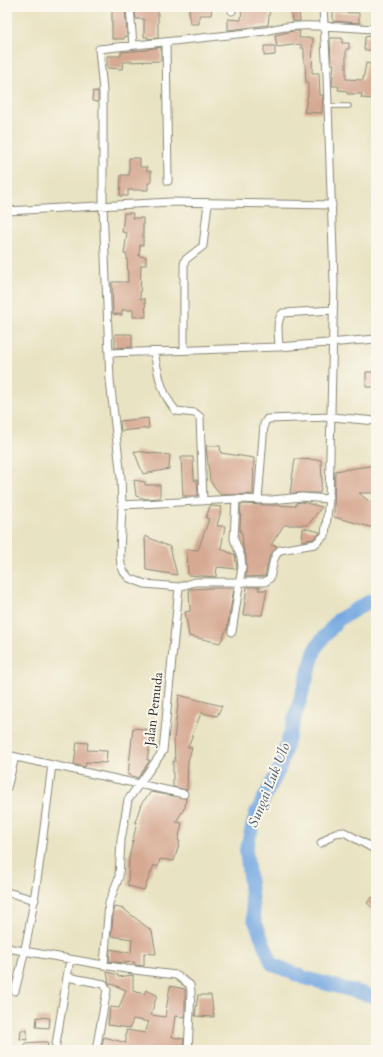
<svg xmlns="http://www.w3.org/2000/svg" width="383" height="1057" font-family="Cardo,serif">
<rect width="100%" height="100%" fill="#fbf7ec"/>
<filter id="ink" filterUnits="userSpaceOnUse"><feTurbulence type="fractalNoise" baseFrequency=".025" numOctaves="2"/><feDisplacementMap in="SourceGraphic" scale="8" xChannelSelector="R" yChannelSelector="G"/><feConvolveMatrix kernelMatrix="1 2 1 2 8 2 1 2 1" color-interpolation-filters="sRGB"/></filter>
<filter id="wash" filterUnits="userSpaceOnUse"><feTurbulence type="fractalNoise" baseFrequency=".012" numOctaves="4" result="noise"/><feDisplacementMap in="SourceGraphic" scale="16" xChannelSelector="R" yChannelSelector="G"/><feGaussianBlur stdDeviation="0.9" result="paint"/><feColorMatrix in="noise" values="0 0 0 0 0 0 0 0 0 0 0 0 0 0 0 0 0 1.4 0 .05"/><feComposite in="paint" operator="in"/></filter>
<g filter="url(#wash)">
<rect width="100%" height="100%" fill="#e8e3c2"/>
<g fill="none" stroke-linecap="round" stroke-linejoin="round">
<!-- river -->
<path stroke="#74a8e1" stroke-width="14" d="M 376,601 L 370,601 L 338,620 L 316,647 L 279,770 L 256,813 L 246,850 L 254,919 L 272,964 L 305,978 L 376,997"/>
</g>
<g id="blocks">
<!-- building -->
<path fill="#d6a993" d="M 112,7 L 125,7 L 127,37 L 124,36 L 124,39 L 112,39 Z
M 135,7 L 158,7 L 158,38 L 148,39 L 148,37 L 144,37 L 144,19 L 136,19 Z
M 189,7 L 212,7 L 211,15 L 199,15 L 199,24 L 190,24 Z
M 242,7 L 270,7 L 268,25 L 228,30 L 228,19 L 241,20 Z
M 299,11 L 300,21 L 292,21 L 291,12 Z
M 333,12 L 359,13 L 359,23 L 333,21 Z
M 293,31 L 300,31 L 299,38 L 313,38 L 312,73 L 319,73 L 320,95 L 323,95 L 322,113 L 304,112 L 308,95 L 308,82 L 306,82 L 305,63 L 304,63 L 304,48 L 301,48 L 301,44 L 277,47 L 275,35 Z
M 370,36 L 376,36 L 376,50 L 364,50 L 365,37 Z
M 330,38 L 342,38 L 342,43 L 349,43 L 349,49 L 346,49 L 346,79 L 363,80 L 366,63 L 376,65 L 373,83 L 376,83 L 376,99 L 361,98 L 362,94 L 347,94 L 347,91 L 338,90 L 339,86 L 332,86 L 334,64 L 331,64 Z
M 264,46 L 275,46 L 275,55 L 264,56 Z
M 161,47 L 161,61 L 123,62 L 122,69 L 107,68 L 107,56 L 121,56 L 121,52 L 148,50 L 148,49 Z
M 93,91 L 98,92 L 98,102 L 92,101 Z
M 129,158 L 140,158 L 140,167 L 147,167 L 147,171 L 151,171 L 151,183 L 148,183 L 148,190 L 128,190 L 128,196 L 120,196 L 121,175 L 129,175 Z
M 124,213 L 133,213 L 132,218 L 143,218 L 143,245 L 140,245 L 139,256 L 146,257 L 146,265 L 141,265 L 140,299 L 145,299 L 146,317 L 133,317 L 133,310 L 122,310 L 122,315 L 113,314 L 112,282 L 128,282 L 127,255 L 124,254 L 127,233 L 122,232 Z
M 115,334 L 132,334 L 132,347 L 115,348 Z
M 366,372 L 376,372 L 376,387 L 366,387 Z
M 148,418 L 149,428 L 121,431 L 120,421 Z
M 206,446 L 220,446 L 221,453 L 254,458 L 253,494 L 221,495 L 210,481 Z
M 134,451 L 170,455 L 169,469 L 143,474 Z
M 181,457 L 193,457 L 194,480 L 197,480 L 198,496 L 183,496 Z
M 295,459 L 321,460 L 322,480 L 320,493 L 290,493 Z
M 376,465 L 376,493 L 359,493 L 376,507 L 374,528 L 334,517 L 335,471 Z
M 134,480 L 145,482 L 145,485 L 160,485 L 160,498 L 146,499 L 136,496 Z
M 302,502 L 322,507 L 308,525 L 284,525 L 271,545 L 277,546 L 269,557 L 265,576 L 246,577 L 246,556 L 243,548 L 242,533 L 240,532 L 241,504 L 296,506 L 296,503 Z
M 210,506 L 222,507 L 217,526 L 225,526 L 221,549 L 235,555 L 237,569 L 217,567 L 216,577 L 188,575 L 187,549 L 198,550 L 209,519 L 206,518 Z
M 303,528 L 320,532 L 320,533 L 313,539 L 302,541 Z
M 145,536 L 170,547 L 177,575 L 146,570 Z
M 247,587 L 260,587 L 258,590 L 267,590 L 262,615 L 243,615 Z
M 212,588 L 234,588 L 227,629 L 220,643 L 189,636 L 185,612 L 190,611 L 189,589 Z
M 179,695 L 222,706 L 217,716 L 201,713 L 188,747 L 192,748 L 188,761 L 187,790 L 173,787 L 173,761 L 175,762 L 174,739 Z
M 133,728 L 153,730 L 147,760 L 150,760 L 138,778 L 128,775 Z
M 77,742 L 88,743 L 87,750 L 107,751 L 106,763 L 86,762 L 85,767 L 74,765 Z
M 151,792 L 186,798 L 185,807 L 176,822 L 182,823 L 178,841 L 180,841 L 174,861 L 160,859 L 158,867 L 154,865 L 144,890 L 128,886 L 129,858 L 137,822 L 135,822 L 141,804 Z
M 372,897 L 376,901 L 376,911 L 367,903 Z
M 114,907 L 125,909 L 125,910 L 152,931 L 156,954 L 144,953 L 144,966 L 134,965 L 135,962 L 122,963 L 109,961 L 110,949 L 131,953 L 132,939 L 111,936 Z
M 107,972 L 118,975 L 118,977 L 133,975 L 133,991 L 144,994 L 146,990 L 157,995 L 151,1015 L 165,1017 L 170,986 L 185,989 L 185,1017 L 175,1016 L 172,1037 L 184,1039 L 183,1050 L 101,1050 L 104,1037 L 126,1043 L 126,1030 L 145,1033 L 149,1022 L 133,1019 L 130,1028 L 108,1025 L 110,1007 L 119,1008 L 126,990 L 109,983 Z
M 198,995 L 211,995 L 214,1017 L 195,1016 Z
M 37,1017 L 50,1018 L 49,1028 L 36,1027 Z
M 21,1030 L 27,1030 L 27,1040 L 20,1039 Z
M 40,1042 L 48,1042 L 47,1050 L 25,1049 L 25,1043 Z"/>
</g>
</g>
<g filter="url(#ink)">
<use href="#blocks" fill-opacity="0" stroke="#8a8776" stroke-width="1"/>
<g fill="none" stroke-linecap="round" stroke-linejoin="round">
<!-- service casing -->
<g stroke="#8a8776" stroke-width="5.5">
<path id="service" d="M 328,106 L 349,106"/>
</g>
<!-- minor casing -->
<g stroke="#8a8776" stroke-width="9">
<path id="minor" d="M 130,7 L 133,45
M 323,7 L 327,75 L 334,282 L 329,499 L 325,535 L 315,544 L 280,550 C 272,557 273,568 270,578 L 265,582 L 195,582 L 179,587 L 145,584 L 129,578 L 124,572 L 121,565 L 120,555 L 122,505 L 121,478 L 110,380 L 103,206 L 103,91 L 99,49 L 266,31 C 295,21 344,28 376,29
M 232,11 L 233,7
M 166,42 L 168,181
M 7,211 L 171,202 L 332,205
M 279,347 C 279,337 275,320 283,313 L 333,310
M 184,350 L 184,265 L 185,260 L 203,246 L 208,203
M 154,352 C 158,373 161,394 176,411 L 195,413 L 200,417 L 203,501
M 109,353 L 279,347 L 376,339
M 258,500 L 264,424 L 267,419 L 332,417 L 376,421
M 122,505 L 236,499 L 271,500 L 302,497 L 329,499
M 232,632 L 242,567 L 241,557 L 234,539 L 236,499
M 7,755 L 184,794
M 7,788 L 15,757
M 321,843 L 335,833 L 344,832 L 376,850
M 7,892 L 35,900
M 7,948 L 126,969 L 176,975 L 190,985 L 191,992 L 188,1050
M 104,965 L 109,903 L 119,877 L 121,840 L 128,800 L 163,751 L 179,587
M 67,977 L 104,984 L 107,990 L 96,1050
M 15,991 C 35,917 42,841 52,765
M 55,1050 L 70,959"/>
</g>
<!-- service -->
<use href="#service" stroke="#fff" stroke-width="3.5"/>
<!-- minor -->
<use href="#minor" stroke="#fff" stroke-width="7"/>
</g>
</g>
<g text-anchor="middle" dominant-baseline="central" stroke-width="4" stroke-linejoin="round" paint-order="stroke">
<!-- street labels -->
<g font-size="13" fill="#2b2b2b" stroke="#fbf7ec">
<text transform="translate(154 709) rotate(-83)">Jalan Pemuda</text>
</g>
<!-- water labels -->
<g font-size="14" font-style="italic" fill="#45576b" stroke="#fbf7ec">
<text transform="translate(269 785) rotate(-68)">Sungai Luk Ulo</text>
</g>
</g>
<!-- margin -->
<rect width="383" height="1057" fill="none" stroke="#fbf7ec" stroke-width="24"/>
</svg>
